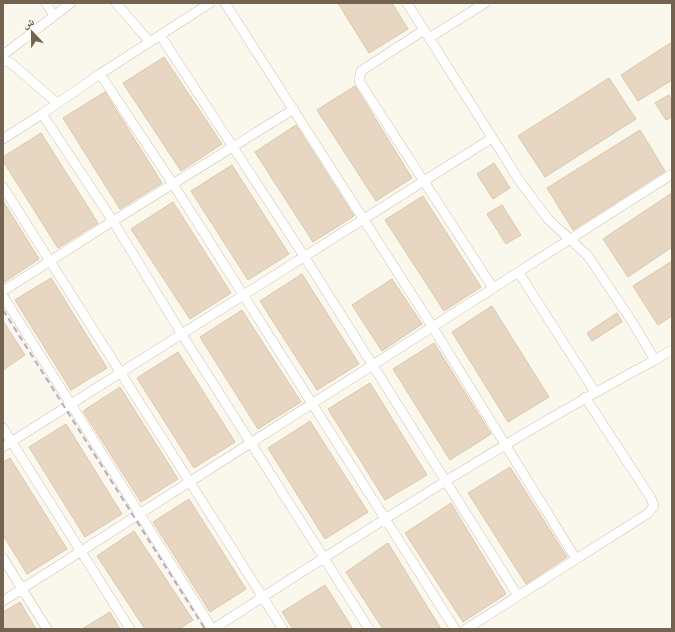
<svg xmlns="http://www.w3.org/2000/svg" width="675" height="632" font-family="Jost,'Noto Naskh Arabic',sans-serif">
<rect width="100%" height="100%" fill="#faf7ec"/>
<!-- building -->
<path fill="#e7d7c2" stroke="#ddc6a9" d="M 338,3 L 392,3 L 408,29 L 369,53 Z
M 672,42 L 672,80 L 638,101 L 621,75 Z
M 164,57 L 222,144 L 181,171 L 123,83 Z
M 609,78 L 636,119 L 545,177 L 518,136 Z
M 355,86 L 412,178 L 376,201 L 317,110 Z
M 105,92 L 162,183 L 120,209 L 63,118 Z
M 669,95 L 672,100 L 672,117 L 666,120 L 655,103 Z
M 296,125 L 354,216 L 313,242 L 255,152 Z
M 640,130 L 665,171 L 573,230 L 547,188 Z
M 41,133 L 98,223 L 58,248 L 3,161 L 3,157 Z
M 494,163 L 510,188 L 493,199 L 477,174 Z
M 232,165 L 289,254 L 248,280 L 191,191 Z
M 672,193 L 672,247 L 628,277 L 603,239 Z
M 423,196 L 481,287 L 444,311 L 385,220 Z
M 3,201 L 39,259 L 3,283 Z
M 173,202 L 231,293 L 190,319 L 131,229 Z
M 502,205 L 521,235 L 506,244 L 487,214 Z
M 672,261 L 672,316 L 658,325 L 633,286 Z
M 302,274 L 359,364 L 317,390 L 260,301 Z
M 51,278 L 107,368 L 71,390 L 15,300 Z
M 392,279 L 422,324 L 382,351 L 352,305 Z
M 492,306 L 549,397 L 508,422 L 452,332 Z
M 242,310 L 301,402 L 258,429 L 200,337 Z
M 617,313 L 622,322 L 592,341 L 587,333 Z
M 3,321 L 25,355 L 3,370 Z
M 434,343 L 491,434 L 450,460 L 393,369 Z
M 178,352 L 235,442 L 194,468 L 137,378 Z
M 370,383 L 427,475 L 385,500 L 328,409 Z
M 120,387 L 178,479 L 141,502 L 83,411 Z
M 310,421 L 368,512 L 325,539 L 268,448 Z
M 66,424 L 122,514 L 85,537 L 29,447 Z
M 10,458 L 67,549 L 27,574 L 3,535 L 3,462 Z
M 510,467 L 567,557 L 526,584 L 468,493 Z
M 189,499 L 246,589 L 210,612 L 153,522 Z
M 451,503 L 506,594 L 463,622 L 405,533 Z
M 134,531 L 193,620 L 179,629 L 145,629 L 97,556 Z
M 388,543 L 441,629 L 383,629 L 346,572 Z
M 325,585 L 353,629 L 293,629 L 282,612 Z
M 20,602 L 36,629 L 3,629 L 3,612 Z
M 110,612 L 120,629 L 82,629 Z"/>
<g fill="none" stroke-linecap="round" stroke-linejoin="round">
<!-- minor casing -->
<g stroke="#ccc2b2" stroke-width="10">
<path id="minor" d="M 46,3 L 54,16
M 116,3 L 150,42
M 225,3 L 432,326 L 576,559
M 407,3 L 521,183 L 548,219 L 588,256 L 631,320 L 655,360 L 672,350
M 424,30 L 361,71 L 359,81 L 493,288
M 160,35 L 304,256 L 518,596
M 429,38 L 485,3
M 3,55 L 71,3
M 3,59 L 12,64 L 57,103
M 100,74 L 173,184 L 455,629
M 42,114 L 113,221 L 181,333 L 369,629
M 3,139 L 42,114 L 100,74 L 210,3
M 3,187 L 283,629
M 519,273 L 595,392
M 3,291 L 113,221 L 294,109
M 3,296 L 212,629
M 3,428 L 130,629
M 3,447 L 492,138
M 3,558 L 47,629
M 3,601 L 672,174
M 213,629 C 358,536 503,441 655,360
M 466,629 L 647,514 L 654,506 L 651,498 L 585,397"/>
</g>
<!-- minor -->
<use href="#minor" stroke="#fff" stroke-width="9"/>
<!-- rail -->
<path stroke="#bcaac4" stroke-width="2" stroke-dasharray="6 4" stroke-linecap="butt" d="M 3,310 L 205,629"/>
</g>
<!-- border -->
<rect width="675" height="632" fill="none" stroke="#736351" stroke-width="8"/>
<!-- north arrow -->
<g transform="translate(32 32) rotate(338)" stroke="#fdfbf2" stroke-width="3" paint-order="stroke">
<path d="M0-3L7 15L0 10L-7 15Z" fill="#736351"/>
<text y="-6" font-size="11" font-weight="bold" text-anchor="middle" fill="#736351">ش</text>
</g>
</svg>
